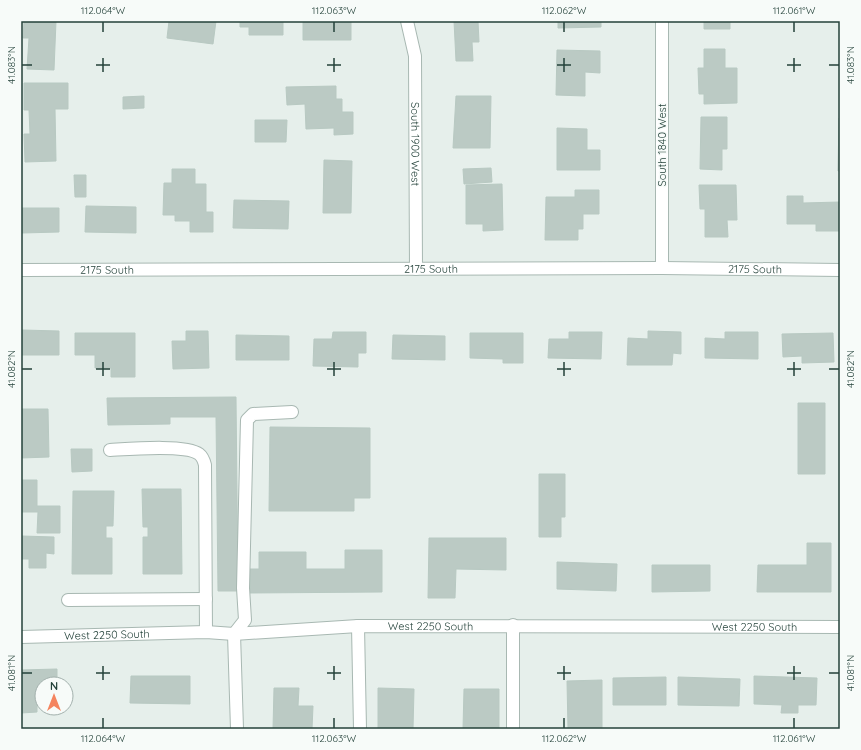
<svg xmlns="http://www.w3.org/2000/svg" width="861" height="750" font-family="Quicksand,sans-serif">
<rect width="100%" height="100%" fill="#e6efeb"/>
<!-- building -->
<path fill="#bbcac4" stroke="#b8c9c2" d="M 24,21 L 56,21 L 54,70 L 27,69 L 29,38 L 23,38 Z
M 169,21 L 216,21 L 213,44 L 167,38 Z
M 240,21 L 283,21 L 283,35 L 249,35 L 249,27 L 240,27 Z
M 303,21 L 351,21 L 351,40 L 303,40 Z
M 454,21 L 478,21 L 479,42 L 472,42 L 473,61 L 456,61 Z
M 558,21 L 601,21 L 601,27 L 558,28 Z
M 704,21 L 730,21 L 730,29 L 704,29 Z
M 704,49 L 725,49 L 725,68 L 737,68 L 737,103 L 704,104 L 704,94 L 699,94 L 698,68 L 704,68 Z
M 557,50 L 600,51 L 600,73 L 585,72 L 585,96 L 556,95 Z
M 24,83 L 68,83 L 68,109 L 55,109 L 56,161 L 25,162 L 24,134 L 30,134 L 29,110 L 24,110 Z
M 336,86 L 336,99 L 342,99 L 342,112 L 353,112 L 353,134 L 334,135 L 334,128 L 306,129 L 305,104 L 287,105 L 286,87 Z
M 144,96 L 144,108 L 123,109 L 123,97 Z
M 456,96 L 491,96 L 490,148 L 453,148 Z
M 701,117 L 727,117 L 727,149 L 722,149 L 722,170 L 700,169 Z
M 839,118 L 840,118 L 840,171 L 838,171 Z
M 255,120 L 287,120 L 286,142 L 255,142 Z
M 557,128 L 587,129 L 587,150 L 600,150 L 600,170 L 557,170 Z
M 324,160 L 352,161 L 351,213 L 323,213 Z
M 491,168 L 492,182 L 464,184 L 463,169 Z
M 172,169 L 195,169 L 195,184 L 206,184 L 206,212 L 213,212 L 213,232 L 190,232 L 190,221 L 175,221 L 175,215 L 163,215 L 164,183 L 172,183 Z
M 74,175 L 86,175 L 86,197 L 75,197 Z
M 502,184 L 503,230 L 483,231 L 483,224 L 466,224 L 466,185 Z
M 699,185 L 736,185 L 737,220 L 727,220 L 728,237 L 705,237 L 705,209 L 700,209 Z
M 575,190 L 599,190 L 599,214 L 583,214 L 583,229 L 578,229 L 578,240 L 545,240 L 546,197 L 575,197 Z
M 787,196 L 803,196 L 803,203 L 840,202 L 840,231 L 816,231 L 816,224 L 787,224 Z
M 234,200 L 289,201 L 288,229 L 233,228 Z
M 86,206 L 136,207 L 136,233 L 85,232 Z
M 22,208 L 59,208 L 59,232 L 22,233 Z
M 22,330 L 59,331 L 59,355 L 21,355 Z
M 186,331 L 208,331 L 209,368 L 173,369 L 172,341 L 186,341 Z
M 648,331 L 681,332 L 681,354 L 673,353 L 672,365 L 627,365 L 628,338 L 648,339 Z
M 333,332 L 366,332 L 366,353 L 358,353 L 358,367 L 313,366 L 314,339 L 332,339 Z
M 569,332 L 602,332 L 601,359 L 548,358 L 549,339 L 569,339 Z
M 725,332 L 758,332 L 758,359 L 705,358 L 705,338 L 725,339 Z
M 75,333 L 135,333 L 135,377 L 111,377 L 111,368 L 95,368 L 95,355 L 75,355 Z
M 470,333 L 523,333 L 523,363 L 503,363 L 503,359 L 470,358 Z
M 833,333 L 834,362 L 802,363 L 802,356 L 783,357 L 782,334 Z
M 236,335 L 289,336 L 289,360 L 236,360 Z
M 393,335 L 445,336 L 445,360 L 392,359 Z
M 236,397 L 238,591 L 218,591 L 216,417 L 170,417 L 170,424 L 108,425 L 107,398 Z
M 798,403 L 825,403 L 825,474 L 798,474 Z
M 21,409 L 48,409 L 49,457 L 21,458 Z
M 270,427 L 370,428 L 370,498 L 354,498 L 354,511 L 269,511 Z
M 71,449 L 92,449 L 92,471 L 72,472 Z
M 539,474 L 565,474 L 565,517 L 561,517 L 561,537 L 539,537 Z
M 21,480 L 37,480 L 37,506 L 60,506 L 60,533 L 37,533 L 38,512 L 21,512 Z
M 142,489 L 181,489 L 182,574 L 143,574 L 143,537 L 148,537 L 148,527 L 143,527 Z
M 73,491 L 114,491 L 113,526 L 106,526 L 106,538 L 112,538 L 112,574 L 72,574 Z
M 22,536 L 54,537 L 54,554 L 46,553 L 46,568 L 29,568 L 29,559 L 22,559 Z
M 429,538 L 506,538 L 506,570 L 456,569 L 455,598 L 428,598 Z
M 807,543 L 831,543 L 831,592 L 757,592 L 758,565 L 807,565 Z
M 345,550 L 382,550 L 382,592 L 250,593 L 250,569 L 259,569 L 259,552 L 306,552 L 306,569 L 345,569 Z
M 557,562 L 617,564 L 616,591 L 557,589 Z
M 652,565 L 710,565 L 710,591 L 652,592 Z
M 57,669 L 57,684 L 42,684 L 42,698 L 37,698 L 37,712 L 21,713 L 21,670 Z
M 131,676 L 190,676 L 190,704 L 130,703 Z
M 754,676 L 817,678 L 816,705 L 798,705 L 798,713 L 781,713 L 782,705 L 754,704 Z
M 666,677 L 666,705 L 613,705 L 613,678 Z
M 678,677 L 740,679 L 739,706 L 678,705 Z
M 602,680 L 602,729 L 568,729 L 567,681 Z
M 274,688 L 299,688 L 298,706 L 313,706 L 312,729 L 273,729 Z
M 378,688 L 414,689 L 413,729 L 378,729 Z
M 464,689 L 499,689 L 499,729 L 463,729 Z"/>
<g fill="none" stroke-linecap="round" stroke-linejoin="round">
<!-- minor casing -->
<g stroke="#a8b8b2" stroke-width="14">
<g id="minor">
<path id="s1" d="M 407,21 L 415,56 L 416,269"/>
<path d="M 662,268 L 662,21"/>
<path id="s2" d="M 21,270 L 662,268 L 840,270"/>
<path d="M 110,450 C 128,449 186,444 199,454 C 203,457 204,461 205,465 L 206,632"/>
<path d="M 68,600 L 206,599"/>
<path d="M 513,625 L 513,729"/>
<path d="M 358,626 L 360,729"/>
<path id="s3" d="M 21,637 L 206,632 L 234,634 L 358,626 L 840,627"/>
<path d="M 237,729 L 234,634 L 245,620 L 243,588 L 247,420 L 253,414 L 292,412"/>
</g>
</g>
<!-- minor -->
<use href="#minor" stroke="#fff" stroke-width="12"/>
</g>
<!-- ticks -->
<path fill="none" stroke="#24423a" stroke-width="1.5" d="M 103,22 L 103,32M 334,22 L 334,32M 564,22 L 564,32M 794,22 L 794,32M 103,58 L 103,72M 334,58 L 334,72M 564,58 L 564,72M 794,58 L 794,72M 22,65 L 32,65M 96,65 L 110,65M 327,65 L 341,65M 557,65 L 571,65M 787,65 L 801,65M 829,65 L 839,65M 103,362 L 103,376M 334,362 L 334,376M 564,362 L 564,376M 794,362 L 794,376M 22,369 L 32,369M 96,369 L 110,369M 327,369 L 341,369M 557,369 L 571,369M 787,369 L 801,369M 829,369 L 839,369M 103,666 L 103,680M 334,666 L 334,680M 564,666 L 564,680M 794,666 L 794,680M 22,673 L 32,673M 96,673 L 110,673M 327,673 L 341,673M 557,673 L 571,673M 787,673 L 801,673M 829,673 L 839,673M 103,718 L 103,728M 334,718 L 334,728M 564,718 L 564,728M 794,718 L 794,728"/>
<g text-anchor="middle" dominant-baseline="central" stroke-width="3" stroke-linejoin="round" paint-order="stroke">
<!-- street labels -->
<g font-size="11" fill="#24423a" stroke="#f7fbf9">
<text stroke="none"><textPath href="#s1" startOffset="124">South 1900 West</textPath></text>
<text transform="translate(662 145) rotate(-90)">South 1840 West</text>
<text stroke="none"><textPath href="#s2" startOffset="410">2175 South</textPath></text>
<text stroke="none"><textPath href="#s2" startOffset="734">2175 South</textPath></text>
<text stroke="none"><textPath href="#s2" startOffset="86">2175 South</textPath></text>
<text stroke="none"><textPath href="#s3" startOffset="410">West 2250 South</textPath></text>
<text stroke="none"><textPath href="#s3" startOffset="734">West 2250 South</textPath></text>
<text stroke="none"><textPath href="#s3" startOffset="86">West 2250 South</textPath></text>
</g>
</g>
<!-- border -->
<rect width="861" height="750" fill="none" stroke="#f7fbf9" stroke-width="44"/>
<!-- north arrow -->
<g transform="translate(54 696)"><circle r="19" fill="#f7fbf9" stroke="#a3b1ad"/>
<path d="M0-3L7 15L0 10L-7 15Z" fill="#f4845f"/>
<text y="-6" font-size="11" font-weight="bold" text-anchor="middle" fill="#24423a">N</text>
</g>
<rect x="22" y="22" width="817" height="706" fill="none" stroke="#24423a" stroke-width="1.5"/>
<g font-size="10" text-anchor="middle" fill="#24423a">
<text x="103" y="14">112.064°W</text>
<text x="334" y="14">112.063°W</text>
<text x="564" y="14">112.062°W</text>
<text x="794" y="14">112.061°W</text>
<text transform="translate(11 65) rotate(-90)" y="4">41.083°N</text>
<text transform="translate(850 65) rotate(-90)" y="4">41.083°N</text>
<text transform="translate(11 369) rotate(-90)" y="4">41.082°N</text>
<text transform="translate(850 369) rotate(-90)" y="4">41.082°N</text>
<text transform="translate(11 673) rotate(-90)" y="4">41.081°N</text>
<text transform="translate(850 673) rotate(-90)" y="4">41.081°N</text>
<text x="103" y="742">112.064°W</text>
<text x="334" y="742">112.063°W</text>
<text x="564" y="742">112.062°W</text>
<text x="794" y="742">112.061°W</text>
</g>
</svg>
